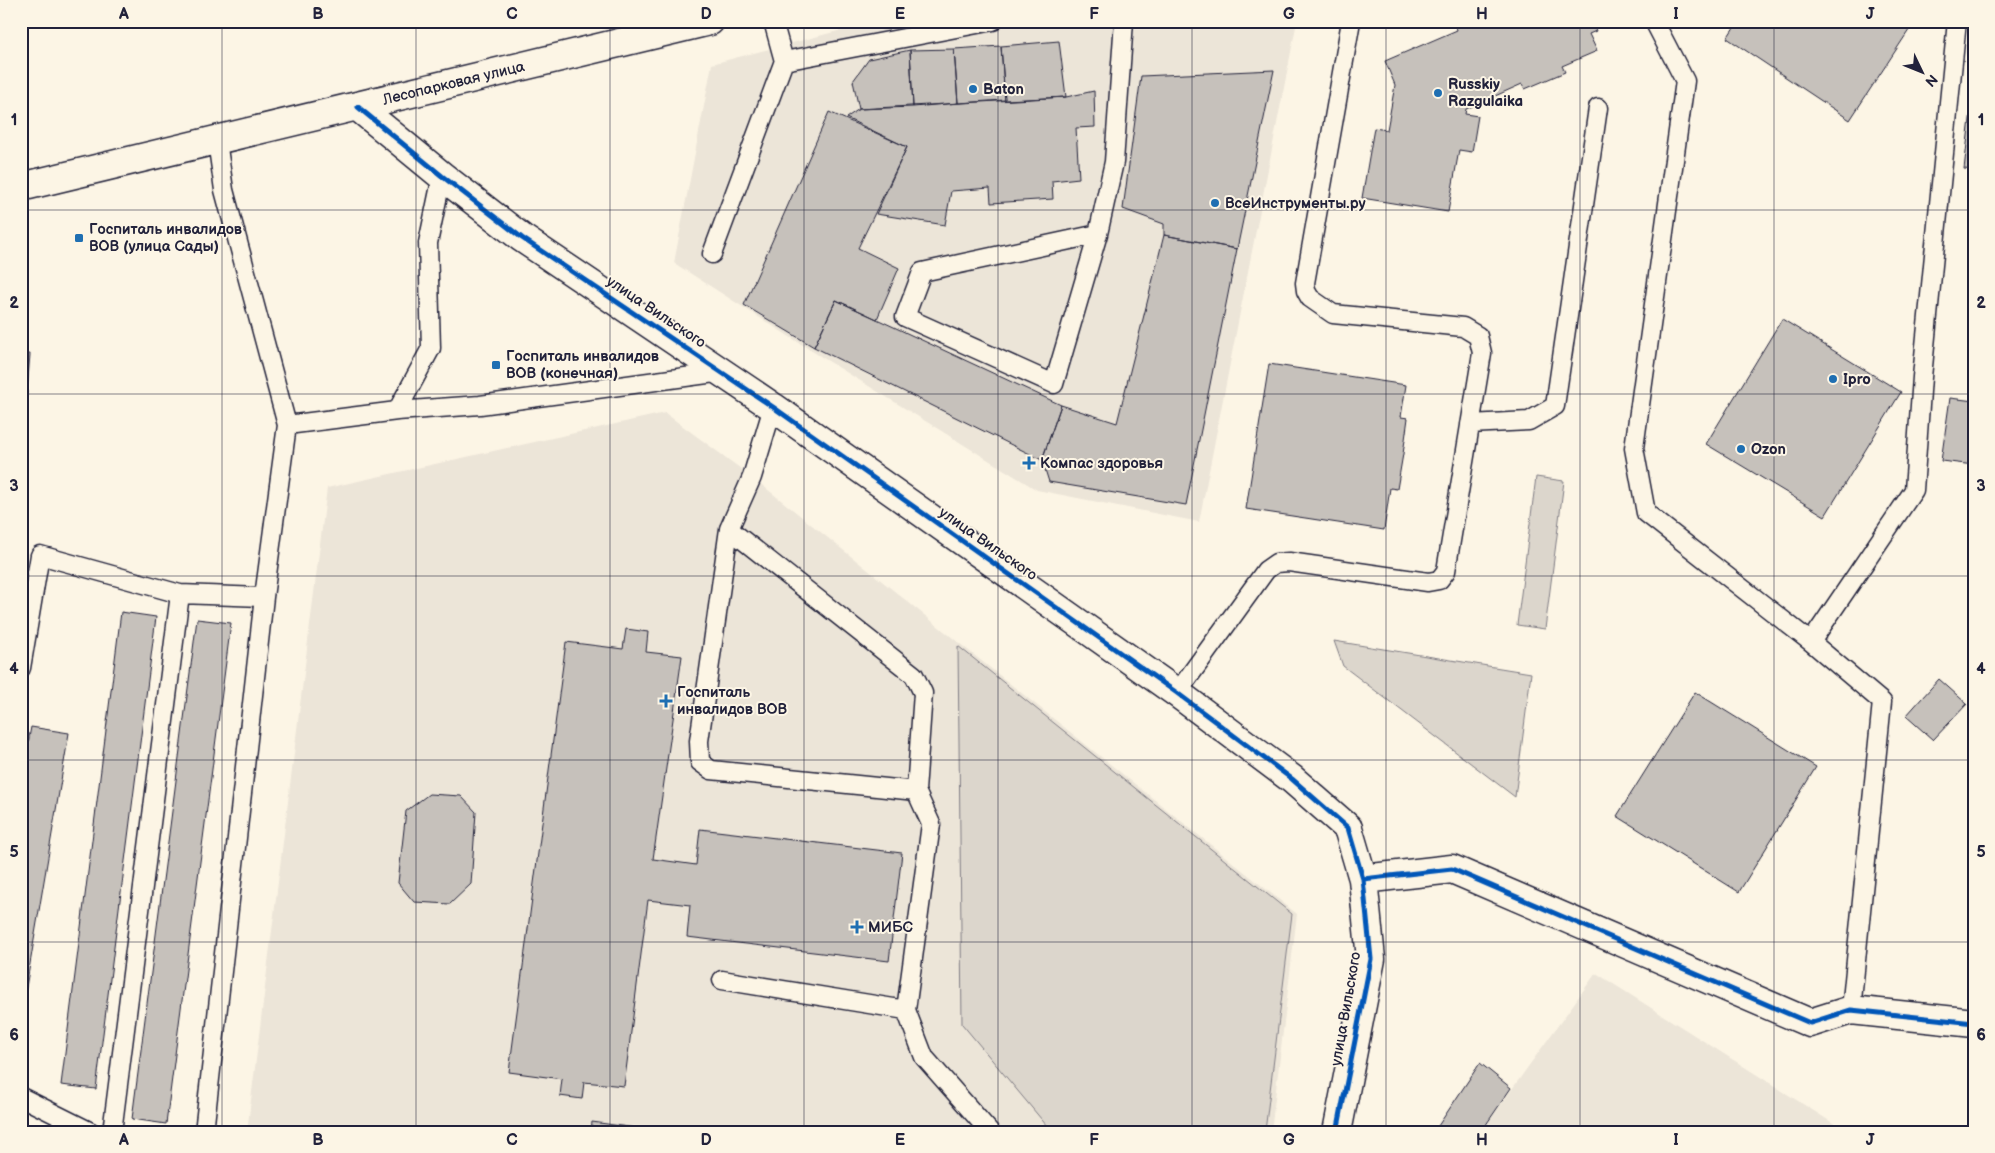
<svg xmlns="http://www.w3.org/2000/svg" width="1995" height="1153" font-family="'Balsamiq Sans',sans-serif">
<rect width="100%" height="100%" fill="#fcf5e5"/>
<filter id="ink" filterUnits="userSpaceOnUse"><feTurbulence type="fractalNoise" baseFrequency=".02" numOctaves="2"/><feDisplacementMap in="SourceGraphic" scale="10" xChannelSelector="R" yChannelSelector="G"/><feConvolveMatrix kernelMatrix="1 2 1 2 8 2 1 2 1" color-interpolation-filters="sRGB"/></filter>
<g filter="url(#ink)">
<!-- built -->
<path fill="#ece5d8" d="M 876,21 L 1297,21 L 1199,522 L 1037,490 L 812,351 L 674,263 L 712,64 Z
M 665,413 L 752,477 L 1297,914 L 1271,1132 L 247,1132 L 327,488 Z
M 1596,973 L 1847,1132 L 1481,1132 Z"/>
<!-- green -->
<path fill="#dcd6cc" stroke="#7f7c84" d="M 1536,477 L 1564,481 L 1545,629 L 1517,625 Z
M 1334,641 L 1531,673 L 1515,797 L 1343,666 Z
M 958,646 L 1292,914 L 1265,1131 L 1052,1132 L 962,1024 Z"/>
<!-- building -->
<path fill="#c6c1bb" stroke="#22223b" d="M 1469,21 L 1592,21 L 1596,31 L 1589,34 L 1597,51 L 1562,66 L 1565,72 L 1525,89 L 1522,84 L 1466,109 L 1465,114 L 1478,116 L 1472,152 L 1459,150 L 1448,212 L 1362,198 L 1374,128 L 1387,130 L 1395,85 L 1385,61 L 1457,30 L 1456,27 Z
M 1738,21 L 1915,21 L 1850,120 L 1727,38 Z
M 1059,41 L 1066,97 L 1005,100 L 1001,46 Z
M 1001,46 L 1005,100 L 958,103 L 954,49 Z
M 954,49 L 958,103 L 913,107 L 910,50 Z
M 910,50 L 913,107 L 859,109 L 853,81 L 869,59 Z
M 1274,70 L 1237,249 L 1164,235 L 1164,224 L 1123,209 L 1141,76 Z
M 1974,85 L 1974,170 L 1964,169 Z
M 1094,91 L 1095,127 L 1076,128 L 1079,178 L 1052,181 L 1053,199 L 991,203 L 990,188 L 951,191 L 945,225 L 876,214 L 907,147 L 846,118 L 859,109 L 1066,97 Z
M 829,112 L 907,147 L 858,248 L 899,268 L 877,319 L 836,300 L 814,347 L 744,305 Z
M 1164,235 L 1237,249 L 1186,505 L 1049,482 L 1042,460 L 1061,405 L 1117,423 Z
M 836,300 L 1061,405 L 1042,460 L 814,347 Z
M 1782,319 L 1901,392 L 1825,516 L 1706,444 Z
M 21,354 L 30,354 L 21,467 Z
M 1269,364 L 1406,385 L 1401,417 L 1408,418 L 1403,454 L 1397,489 L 1390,488 L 1384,530 L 1246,509 Z
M 1950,398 L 1974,401 L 1974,465 L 1941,461 Z
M 121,612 L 156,617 L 96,1089 L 61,1085 Z
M 197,619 L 231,623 L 166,1124 L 132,1119 Z
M 626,629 L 648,632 L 646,652 L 682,656 L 653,859 L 696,865 L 700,829 L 902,853 L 889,961 L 687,937 L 690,905 L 648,900 L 624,1086 L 584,1082 L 582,1099 L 560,1096 L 562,1079 L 509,1072 L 566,642 L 623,649 Z
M 1939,679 L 1967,704 L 1933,740 L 1906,716 Z
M 1695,692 L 1816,767 L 1739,892 L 1617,816 Z
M 31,727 L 69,733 L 21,1017 L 21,782 Z
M 429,794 L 461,796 L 476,812 L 471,884 L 450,904 L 414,902 L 398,883 L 406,811 Z
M 1480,1063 L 1511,1088 L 1481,1132 L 1434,1132 Z
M 21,1122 L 41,1132 L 21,1132 Z
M 592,1122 L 666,1132 L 591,1132 Z"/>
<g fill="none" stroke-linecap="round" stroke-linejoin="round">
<!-- service casing -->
<g stroke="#22223b" stroke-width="21">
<path id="service" d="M 1654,21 L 1685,81 L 1634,448 L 1646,513 L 1811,642 L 1882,702 L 1851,1010
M 784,61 L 993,21
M 1098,234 L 922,272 L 905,317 L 1054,384 L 1098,234 L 1114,162 L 1124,21
M 712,254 L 784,61 L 773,21
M 773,407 L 752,477 L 729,529 L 914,675 L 923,693 L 916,791 L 931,824 L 906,1010
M 397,411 L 480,405 L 722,372
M 1470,424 L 1529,421 L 1555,406 L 1598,108
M 287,425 L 397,411 L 431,348 L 428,243 L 442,176
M 729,529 L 699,741 L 700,762 L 711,770 L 916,791
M 1811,642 L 1914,490 L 1922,377 L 1957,21
M 21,668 L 40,555 L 180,594 L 264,597
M 1177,693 L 1266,570 L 1276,563 L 1289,562 L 1428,582 L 1439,580 L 1446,571 L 1482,353 L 1478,336 L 1463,327 L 1333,314 L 1310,298 L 1306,291 L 1305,283 L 1351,21
M 722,980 L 906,1010 L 924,1057 L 990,1132
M 21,1097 L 91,1132
M 112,1132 L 180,594
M 204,1132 L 264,597 L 287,425 L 224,190 L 217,141"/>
</g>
<!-- minor casing -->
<g stroke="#22223b" stroke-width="31">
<path id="minor" d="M 358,107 L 442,176 L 522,238 L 773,407 L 1177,693 L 1292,779 L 1348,828 L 1363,879 L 1371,959 L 1337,1132
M 1363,879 L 1452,869 L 1810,1023 L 1851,1010 L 1974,1023"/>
</g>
<!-- secondary casing -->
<g stroke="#22223b" stroke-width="31">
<g id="secondary">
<path id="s1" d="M 21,187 L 710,21"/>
</g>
</g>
<!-- service -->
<use href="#service" stroke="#fcf5e5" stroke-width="18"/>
<!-- minor -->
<use href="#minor" stroke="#fcf5e5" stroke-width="28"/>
<!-- secondary -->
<use href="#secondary" stroke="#fcf5e5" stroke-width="28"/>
<!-- cycleway casing -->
<g stroke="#fcf5e5" stroke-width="8">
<path id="cycleway" d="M 358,107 L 442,176 L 522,238 L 773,407 L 1177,693 L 1292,779 L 1348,828 L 1363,879 L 1371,959 L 1337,1132
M 1363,879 L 1452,869 L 1810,1023 L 1851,1010 L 1974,1023"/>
</g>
<!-- cycleway -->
<use href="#cycleway" stroke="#0057b8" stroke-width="5"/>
</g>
</g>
<!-- grid -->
<path fill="none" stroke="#22223b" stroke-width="1" stroke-opacity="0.55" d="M 222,21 L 222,1132M 416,21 L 416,1132M 610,21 L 610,1132M 804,21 L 804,1132M 998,21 L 998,1132M 1192,21 L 1192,1132M 1386,21 L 1386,1132M 1580,21 L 1580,1132M 1774,21 L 1774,1132M 21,210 L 1974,210M 21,394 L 1974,394M 21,576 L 1974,576M 21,760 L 1974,760M 21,942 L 1974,942"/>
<!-- markers -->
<g fill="#1f6fb2" stroke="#fcf5e5" stroke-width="2">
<circle cx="973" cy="89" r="5"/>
<circle cx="1438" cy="93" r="5"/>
<circle cx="1215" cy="203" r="5"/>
<rect x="74" y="233" width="10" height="10" rx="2.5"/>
<rect x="491" y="360" width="10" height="10" rx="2.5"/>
<circle cx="1833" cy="379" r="5"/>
<circle cx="1741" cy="449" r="5"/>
<path d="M1026.5 455.5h5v5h5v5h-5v5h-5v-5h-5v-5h5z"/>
<path d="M663.5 693.5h5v5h5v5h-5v5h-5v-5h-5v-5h5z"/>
<path d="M854.5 919.5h5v5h5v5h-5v5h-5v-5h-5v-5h5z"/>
</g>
<g text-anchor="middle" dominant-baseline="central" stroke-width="4" stroke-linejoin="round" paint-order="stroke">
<!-- street labels -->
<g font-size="15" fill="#22223b" stroke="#fcf5e5">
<text stroke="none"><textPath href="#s1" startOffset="445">Лесопарковая улица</textPath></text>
<text transform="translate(656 312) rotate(34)">улица Вильского</text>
<text transform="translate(988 544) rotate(35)">улица Вильского</text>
<text transform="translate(1346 1009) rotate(-80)">улица Вильского</text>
</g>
<!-- poi labels -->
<g font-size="15" font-weight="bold" fill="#22223b" stroke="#fcf5e5" text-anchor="start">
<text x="1448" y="84">Russkiy<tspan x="1448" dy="17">Razgulaika</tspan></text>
<text x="983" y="89">Baton</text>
<text x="1225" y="203">ВсеИнструменты.ру</text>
<text x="89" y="229">Госпиталь инвалидов<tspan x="89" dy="17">ВОВ (улица Сады)</tspan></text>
<text x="506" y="356">Госпиталь инвалидов<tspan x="506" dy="17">ВОВ (конечная)</tspan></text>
<text x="1843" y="379">Ipro</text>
<text x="1751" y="449">Ozon</text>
<text x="1040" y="463">Компас здоровья</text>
<text x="677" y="692">Госпиталь<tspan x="677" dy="17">инвалидов ВОВ</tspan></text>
<text x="868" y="927">МИБС</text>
</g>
</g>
<!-- margin -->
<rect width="1995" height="1153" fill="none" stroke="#fcf5e5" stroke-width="55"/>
<!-- north arrow -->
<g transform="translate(1922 72) rotate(133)" stroke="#fcf5e5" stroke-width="4" paint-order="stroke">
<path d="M0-4L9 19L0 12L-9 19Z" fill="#22223b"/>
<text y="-8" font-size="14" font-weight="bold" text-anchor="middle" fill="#22223b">N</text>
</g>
<rect x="28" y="28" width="1940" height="1098" fill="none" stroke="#22223b" stroke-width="2"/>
<g font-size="16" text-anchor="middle" font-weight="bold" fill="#22223b">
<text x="124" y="19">A</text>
<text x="318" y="19">B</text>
<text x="512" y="19">C</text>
<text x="706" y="19">D</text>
<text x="900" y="19">E</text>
<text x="1094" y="19">F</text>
<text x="1289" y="19">G</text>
<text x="1482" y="19">H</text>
<text x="1676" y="19">I</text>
<text x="1870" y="19">J</text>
<text x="14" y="125">1</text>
<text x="1981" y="125">1</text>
<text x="14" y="308">2</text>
<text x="1981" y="308">2</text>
<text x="14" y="491">3</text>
<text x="1981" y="491">3</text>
<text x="14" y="674">4</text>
<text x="1981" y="674">4</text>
<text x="14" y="857">5</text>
<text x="1981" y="857">5</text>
<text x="14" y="1040">6</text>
<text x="1981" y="1040">6</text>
<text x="124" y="1145">A</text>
<text x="318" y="1145">B</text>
<text x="512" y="1145">C</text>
<text x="706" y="1145">D</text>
<text x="900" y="1145">E</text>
<text x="1094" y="1145">F</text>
<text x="1289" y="1145">G</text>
<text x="1482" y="1145">H</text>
<text x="1676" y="1145">I</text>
<text x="1870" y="1145">J</text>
</g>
</svg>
